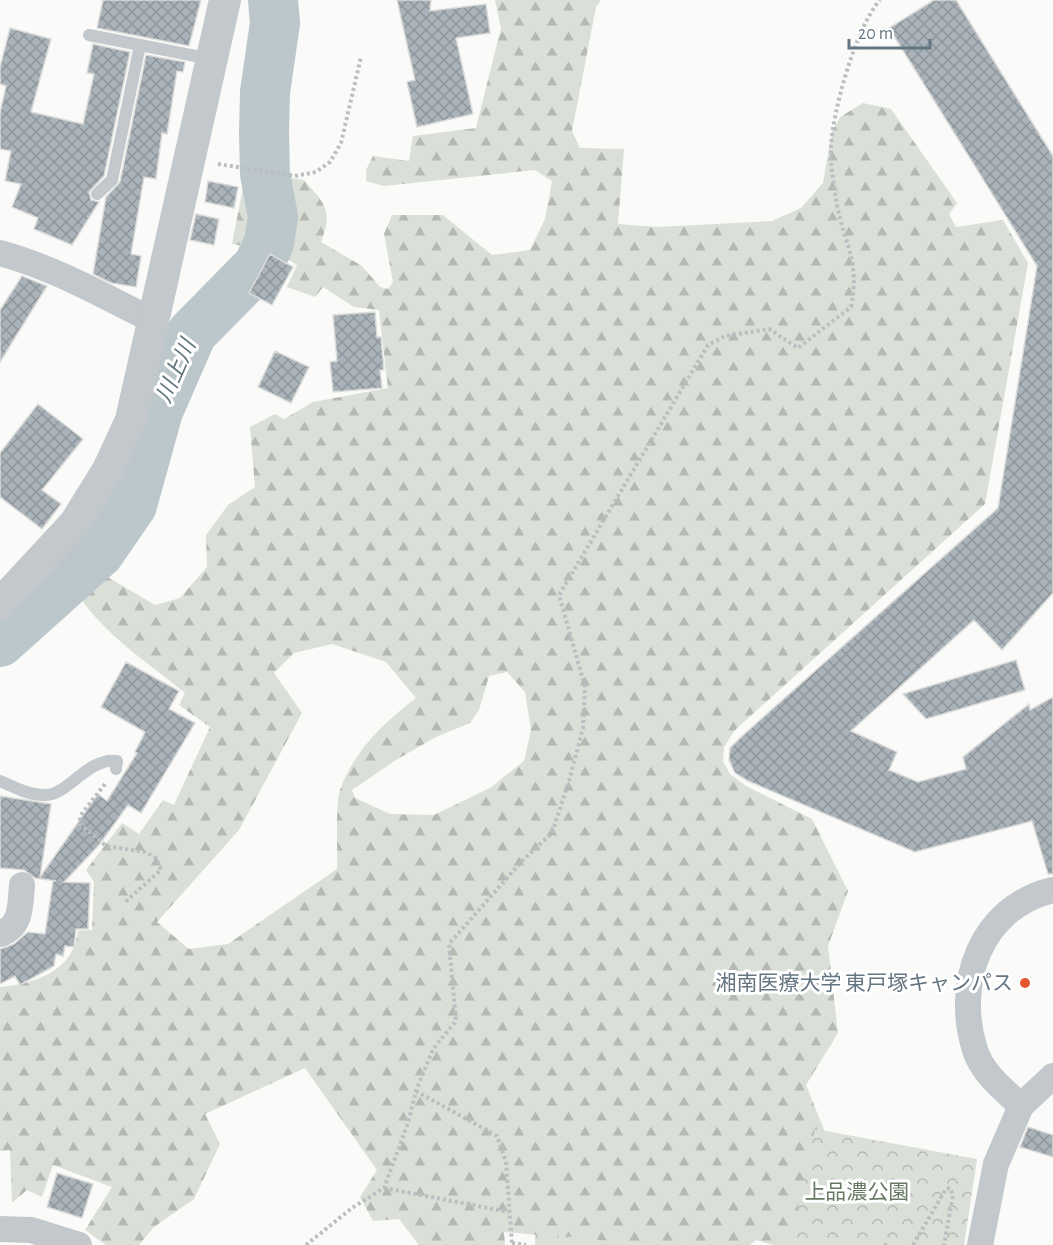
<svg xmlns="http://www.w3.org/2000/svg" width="1053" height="1245" font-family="'Alegreya Sans','Noto Sans JP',sans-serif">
<defs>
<pattern id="forest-firs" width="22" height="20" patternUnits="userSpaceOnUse" patternTransform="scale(1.5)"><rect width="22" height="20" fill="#dadfd7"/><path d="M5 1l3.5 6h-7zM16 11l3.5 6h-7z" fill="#b4b9b4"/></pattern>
<pattern id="park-crowns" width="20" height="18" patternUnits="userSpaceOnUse" patternTransform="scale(1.5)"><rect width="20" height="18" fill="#dadfd7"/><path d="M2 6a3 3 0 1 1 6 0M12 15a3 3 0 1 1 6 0" fill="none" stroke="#b4b9b4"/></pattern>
<pattern id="building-cross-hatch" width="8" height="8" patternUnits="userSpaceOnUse" patternTransform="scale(1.5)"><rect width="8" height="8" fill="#aab3b9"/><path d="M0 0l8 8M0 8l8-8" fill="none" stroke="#8e969c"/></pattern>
</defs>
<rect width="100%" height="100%" fill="#fafaf8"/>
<!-- forest -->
<path fill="url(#forest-firs)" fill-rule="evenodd" d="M 495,0 L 601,0 L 596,7 L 572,131 L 580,148 L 624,149 L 618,224 L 656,227 L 772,221 L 801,208 L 823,183 L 832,132 L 840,117 L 863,103 L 891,109 L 957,203 L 949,214 L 956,227 L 1003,220 L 1028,263 L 985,504 L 734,731 L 724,747 L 723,761 L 730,774 L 746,786 L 812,819 L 848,891 L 828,946 L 838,1033 L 806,1085 L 850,1194 L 845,1245 L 774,1245 L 756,1240 L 750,1245 L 645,1245 L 504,1232 L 505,1245 L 419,1245 L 399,1219 L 373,1221 L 360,1197 L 377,1170 L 305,1068 L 205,1114 L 220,1144 L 194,1199 L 154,1227 L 139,1245 L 106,1245 L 85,1230 L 112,1187 L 53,1165 L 42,1197 L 27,1190 L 12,1203 L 10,1150 L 0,1151 L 0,987 C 36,984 74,970 78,931 L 92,930 L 94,882 L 86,870 L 122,823 L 139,834 L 163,800 L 174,805 L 210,727 L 179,705 L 185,693 C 146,661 98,631 73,586 L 94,569 L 155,605 L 180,598 L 207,567 L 206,535 L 228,505 L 255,487 L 250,427 L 275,414 L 284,419 L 313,402 L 388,388 L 379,310 L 354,307 L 323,287 L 315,297 L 287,287 L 297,265 L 279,253 L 232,244 L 246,172 L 304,180 C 325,204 333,210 321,242 L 362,266 L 380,287 L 388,289 L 393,282 L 384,234 L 392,215 L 443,215 L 492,255 L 530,250 L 545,219 L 552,181 L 535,170 L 384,186 L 366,181 L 366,170 L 373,156 L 409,161 L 413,136 L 476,128 L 501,28 ZM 332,644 L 386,662 L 416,698 C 383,723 354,751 340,790 C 335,806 338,851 337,869 L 228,944 L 189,949 L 157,922 L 239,830 L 302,713 L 274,673 L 294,653 ZM 507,672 L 525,692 L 531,730 L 524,761 L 490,788 L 434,815 L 390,814 L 355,798 L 352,790 L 396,760 L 436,737 L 470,723 L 479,710 L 489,676 Z"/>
<!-- park -->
<path fill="url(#park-crowns)" d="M 815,1129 L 977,1159 L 964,1245 L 777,1245 L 791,1238 Z
M 535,1233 L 646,1245 L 535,1245 Z"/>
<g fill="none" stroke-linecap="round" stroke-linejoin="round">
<!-- river -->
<path stroke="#bbc7cb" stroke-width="50" d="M 0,642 L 99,553 L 132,505 L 158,411 L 192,333 L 258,266 L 269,243 L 273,217 L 265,174 L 264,133 L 265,92 L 275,23 L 273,0"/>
</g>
<!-- building -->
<path fill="url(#building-cross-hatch)" stroke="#dcdcda" stroke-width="1.5" d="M 103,0 L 201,0 L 189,46 L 97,28 Z
M 397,0 L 431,0 L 430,11 L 486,4 L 490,33 L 456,38 L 473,114 L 417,127 L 407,82 L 415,80 Z
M 934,0 L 956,0 L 1053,156 L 1053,593 L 1002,650 L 974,620 L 851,731 L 897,752 L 889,770 L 918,782 L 966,769 L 963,757 L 1029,704 L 1030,710 L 1053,697 L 1053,874 L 1048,874 L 1032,821 L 915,852 L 748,781 L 735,773 L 729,760 L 730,748 L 741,737 L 998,508 L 1037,266 L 889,28 Z
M 10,28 L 51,39 L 31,112 L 83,124 L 94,74 L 87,73 L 93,44 L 130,52 L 104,176 L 89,192 L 91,200 L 99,202 L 72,245 L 34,229 L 38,218 L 12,207 L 21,184 L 5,181 L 11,151 L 0,149 L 0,113 L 6,86 L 0,84 L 0,67 Z
M 146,55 L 185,62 L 183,72 L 177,71 L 167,134 L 162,133 L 156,179 L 144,177 L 131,254 L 141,256 L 136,287 L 111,283 L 93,274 L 106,197 L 120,182 Z
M 208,181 L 238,187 L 234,208 L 205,202 Z
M 196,214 L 219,219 L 214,245 L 190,240 Z
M 270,254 L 293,267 L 272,305 L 249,293 Z
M 22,276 L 47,286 L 0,362 L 0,310 Z
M 375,312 L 377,337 L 381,337 L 384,370 L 380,370 L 382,388 L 333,392 L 330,362 L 337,361 L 333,315 Z
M 275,351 L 309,367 L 291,403 L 258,387 Z
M 38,404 L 83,439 L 42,490 L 61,504 L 42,529 L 0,497 L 0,453 Z
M 1016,660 L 1025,690 L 926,719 L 903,694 Z
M 126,662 L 179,691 L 169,709 L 195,723 L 141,813 L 128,805 L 99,845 L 64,882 L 90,883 L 88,929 L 76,929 L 74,947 L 65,946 L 63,956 L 56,954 L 54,966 L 20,985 L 15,976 L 0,984 L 0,949 L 14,944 L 28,932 L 45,934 L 53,881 L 56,881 L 35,878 L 24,870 L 0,868 L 0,796 L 51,804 L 40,877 L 98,794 L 107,801 L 137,753 L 135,752 L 145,732 L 101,707 Z
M 1028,1127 L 1053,1135 L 1053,1157 L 1020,1147 Z
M 57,1173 L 93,1184 L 82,1218 L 47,1207 Z"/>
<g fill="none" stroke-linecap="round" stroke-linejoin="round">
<!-- path -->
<path stroke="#bbbfc2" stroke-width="4" stroke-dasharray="3 3" stroke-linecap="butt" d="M 218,164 L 295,176 L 316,172 L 330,162 L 341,143 L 361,57
M 105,784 L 80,816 L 80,824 L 106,846 L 145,852 L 156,858 L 161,870 L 124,903
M 416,1091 L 497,1136 L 506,1162 L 512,1245
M 384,1188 L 509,1212
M 512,1243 L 526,1245
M 306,1245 L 352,1208 L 384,1188 L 408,1123 L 416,1091 L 433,1049 L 456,1021 L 449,944 L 522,861 L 552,833 L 569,781 L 583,728 L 585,687 L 559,595 L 708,345 L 725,336 L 769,329 L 798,348 L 851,307 C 860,261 845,246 837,205 C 834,186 830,165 831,146 C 833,110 856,27 880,0
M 884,1245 L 889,1245
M 913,1245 L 946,1189 L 950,1188 L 953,1195 L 944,1245"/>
<!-- service -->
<path stroke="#c3c8cc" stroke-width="12" d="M 89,35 L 211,59
M 97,194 L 112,180 L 140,45
M 0,781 C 14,787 30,796 46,795 C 68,795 88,757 117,761 L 116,769"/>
<!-- minor -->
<path stroke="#c3c8cc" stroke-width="26" d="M 0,253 C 55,268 103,296 154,321
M 0,934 C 22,926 20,906 22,885
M 1021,1106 C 1004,1090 982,1073 975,1050 C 954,984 980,907 1053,890
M 0,1229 L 31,1230 L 79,1245
M 980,1245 L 996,1164 L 1021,1106 L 1053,1076"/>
<!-- tertiary -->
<path stroke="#c3c8cc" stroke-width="32" d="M 0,604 L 75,523 L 108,470 L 131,420 L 225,0"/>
</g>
<!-- markers -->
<circle fill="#e4572e" stroke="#fff" stroke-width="2" cx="1025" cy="983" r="6"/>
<g text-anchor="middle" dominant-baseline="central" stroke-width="6" stroke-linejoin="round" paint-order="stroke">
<!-- poi labels -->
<g font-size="21" fill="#657683" stroke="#fff" text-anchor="end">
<text x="1013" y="983">湘南医療大学 東戸塚キャンパス</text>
</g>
<!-- park labels -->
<g font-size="21" fill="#687a64" stroke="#fff">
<text x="857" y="1192">上品濃公園</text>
</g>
<!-- water labels -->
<g font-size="22" font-style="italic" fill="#60757c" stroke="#fff">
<text transform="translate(176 371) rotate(-66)">川上川</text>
</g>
</g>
<!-- scale -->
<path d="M849 39v9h81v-9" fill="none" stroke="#657683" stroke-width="3"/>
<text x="858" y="39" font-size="18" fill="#657683" stroke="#ffffff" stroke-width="4.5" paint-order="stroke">20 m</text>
</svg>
